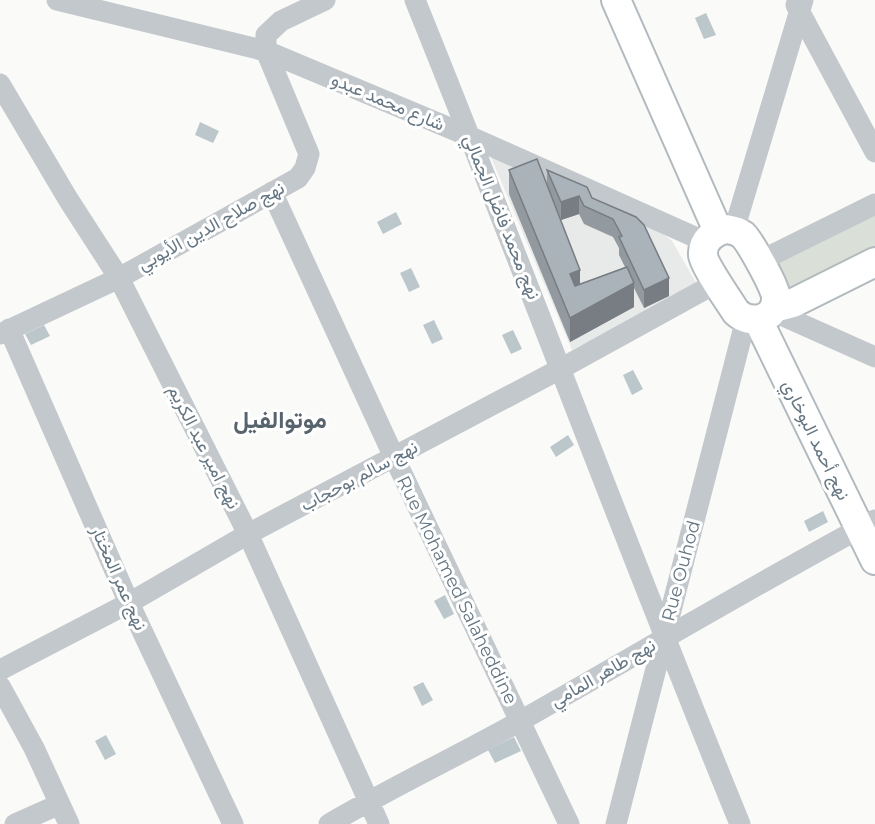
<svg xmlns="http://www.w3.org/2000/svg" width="875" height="824" font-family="Montserrat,Vazirmatn,sans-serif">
<rect width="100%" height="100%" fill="#fafaf8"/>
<!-- built -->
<path fill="#e8e9e9" d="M 490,155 L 660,231 L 672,241 L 698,286 L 572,350 Z"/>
<!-- green -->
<path fill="#dadfd7" d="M 875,208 L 875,256 L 789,299 L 771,262 Z"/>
<!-- water -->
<path fill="#bbc7cb" d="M 706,13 L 716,35 L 704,39 L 695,18 Z
M 200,122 L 219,131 L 213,143 L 195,135 Z
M 396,212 L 402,224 L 383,234 L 377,222 Z
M 411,268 L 420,287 L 409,292 L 400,273 Z
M 434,320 L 443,339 L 432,344 L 423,325 Z
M 44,325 L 50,336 L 31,345 L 25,334 Z
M 513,330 L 522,349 L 511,354 L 502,335 Z
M 633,370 L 643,389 L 632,395 L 623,375 Z
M 568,435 L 574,445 L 556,457 L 550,447 Z
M 823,511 L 828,522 L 809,532 L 804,521 Z
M 445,595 L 454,614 L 444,619 L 434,601 Z
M 423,682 L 433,700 L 422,706 L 413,687 Z
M 106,735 L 116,754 L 105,760 L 95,741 Z
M 514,737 L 521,751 L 495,763 L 488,750 Z"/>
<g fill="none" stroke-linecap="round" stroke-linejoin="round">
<!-- secondary casing -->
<g stroke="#b3babf" stroke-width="32">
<path id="secondary" d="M 616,0 L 718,231
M 726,229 C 733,230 738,231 743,235 C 750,242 776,288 776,297 C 777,320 751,326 736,312 C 729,301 704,265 703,255 C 702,240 714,232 726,229 Z
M 774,308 L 793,303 L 875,262
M 758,320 L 875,560"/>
</g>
<!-- street -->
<path stroke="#c3c8cc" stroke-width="21" d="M 57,0 L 266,51 L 471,137 L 706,242
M 415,0 C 526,274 628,551 740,824
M 796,5 L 875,152
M 0,84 L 68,199 L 119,278 L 248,534 L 379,824
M 272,192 L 394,457 L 569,824
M 734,230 L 803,0
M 760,261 L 875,204
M 772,311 L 875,357
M 9,329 L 129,603 L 233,824
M 0,334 L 119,278 L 298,178 L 305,168 L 309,154 L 266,51 L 266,35 L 281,21 L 325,0
M 0,670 L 129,603 L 248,534 L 562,368 L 718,282
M 0,686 L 34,748 L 69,824
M 15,824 L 60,804
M 329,824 C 392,787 458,756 522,720 C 640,653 756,584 875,520
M 616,824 L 746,319"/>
<!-- secondary -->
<use href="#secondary" stroke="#fff" stroke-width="28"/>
</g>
<!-- wall -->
<path fill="#929a9f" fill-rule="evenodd" d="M 509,170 L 547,185 L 547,170 L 592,198 L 636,217 L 669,296 L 644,308 L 634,288 L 634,307 L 570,342 L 509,194 ZM 557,210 L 561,220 L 579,214 L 584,224 L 613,237 L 619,248 L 619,255 L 625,267 L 580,284 Z"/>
<!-- shaded-wall -->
<path fill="#777d82" d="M 579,196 L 579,214 L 561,220 L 561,202 Z
M 580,270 L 580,293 L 570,298 L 570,274 Z
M 669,278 L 669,296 L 644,308 L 644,290 Z
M 634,283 L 634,307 L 570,342 L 570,318 Z"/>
<!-- building -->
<path fill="#aab3b9" stroke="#777d82" stroke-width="1.5" d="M 537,159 L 580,270 L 570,274 L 575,286 L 627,267 L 634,283 L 570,318 L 509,170 Z
M 547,170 L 587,187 L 592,198 L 636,217 L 644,225 L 669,278 L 644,290 L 619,237 L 622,236 L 613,219 L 584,206 L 579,196 L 561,202 Z"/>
<g text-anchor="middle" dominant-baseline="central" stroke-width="6" stroke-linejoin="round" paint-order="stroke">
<!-- street labels -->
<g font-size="18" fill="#657683" stroke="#fff">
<text transform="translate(388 102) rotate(23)">شارع محمد عبدو</text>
<text transform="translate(502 217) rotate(68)">نهج محمد فاضل الجمالي</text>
<text transform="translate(211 226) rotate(-29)">نهج صلاح الدين الأيوبي</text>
<text transform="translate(816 440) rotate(64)">نهج أحمد البوخاري</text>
<text transform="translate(204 447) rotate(63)">نهج امير عبد الكريم</text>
<text transform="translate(359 476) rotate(-28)">نهج سالم بوحجاب</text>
<text transform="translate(681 571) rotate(-75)">Rue Ouhod</text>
<text transform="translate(119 578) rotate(66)">نهج عمر المختار</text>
<text transform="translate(457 590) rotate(64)">Rue Mohamed Salaheddine</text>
<text transform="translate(603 673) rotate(-30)">نهج طاهر المامي</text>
</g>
<!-- district labels -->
<g font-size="24" font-weight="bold" fill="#57646e" stroke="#fff">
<text x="280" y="419">موتوالفيل</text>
</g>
</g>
</svg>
